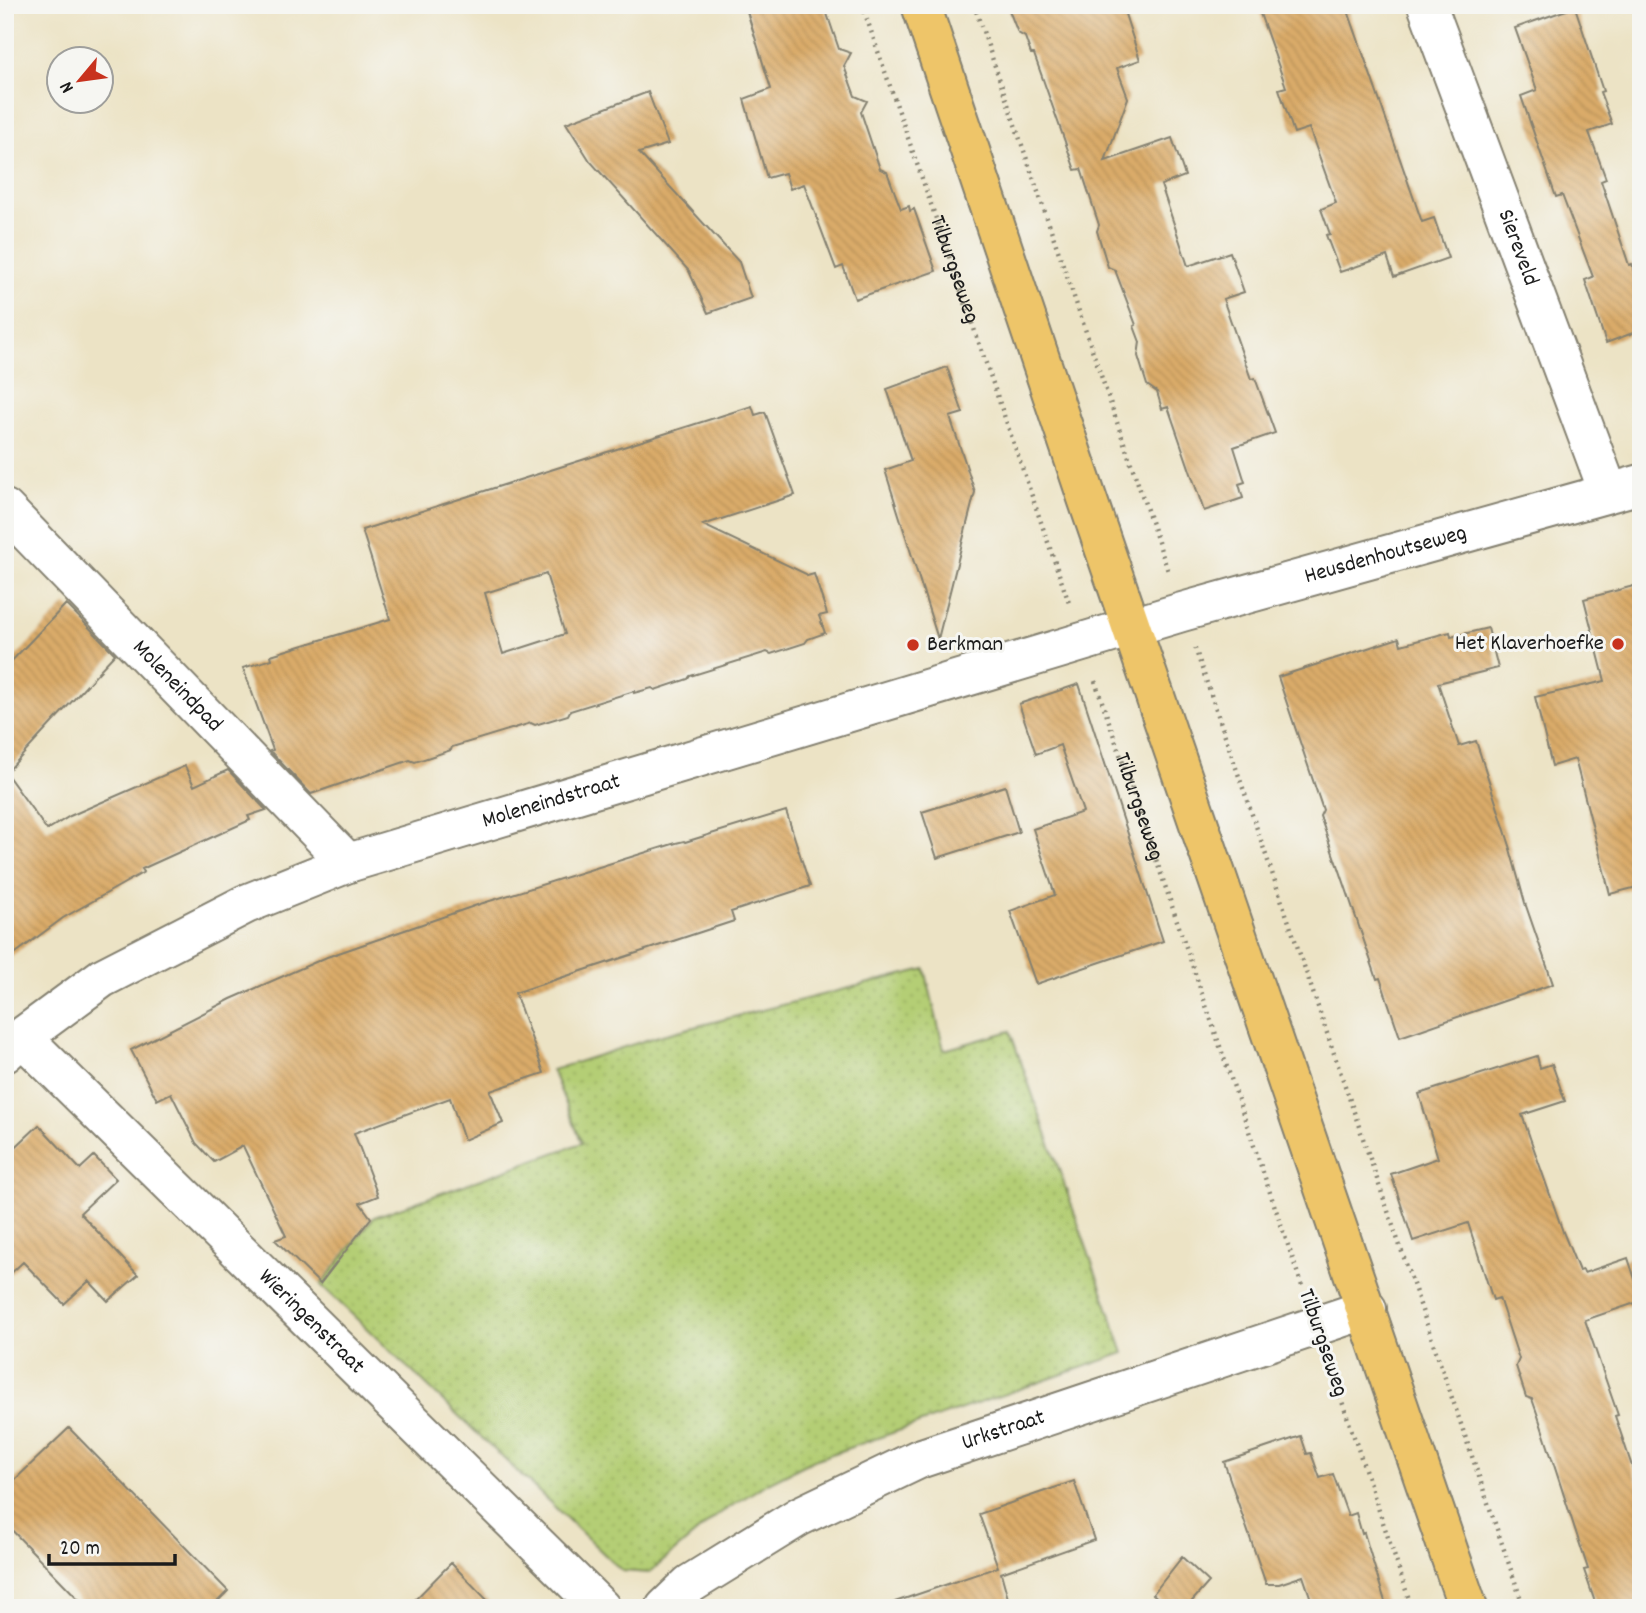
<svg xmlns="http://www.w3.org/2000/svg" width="1646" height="1613" font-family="Dekko,sans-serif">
<defs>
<pattern id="grass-dots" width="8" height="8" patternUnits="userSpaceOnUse" patternTransform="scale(1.75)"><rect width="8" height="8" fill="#b4ce74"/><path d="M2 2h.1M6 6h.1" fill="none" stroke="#9ab064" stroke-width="1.8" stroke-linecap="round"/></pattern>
<pattern id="building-back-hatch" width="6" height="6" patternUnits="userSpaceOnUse" patternTransform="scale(1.75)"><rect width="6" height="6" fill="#daab69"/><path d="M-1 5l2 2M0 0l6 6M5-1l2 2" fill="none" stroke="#ba935a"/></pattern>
</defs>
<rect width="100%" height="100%" fill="#f6f6f2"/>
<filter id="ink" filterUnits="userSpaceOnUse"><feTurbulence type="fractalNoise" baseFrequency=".0143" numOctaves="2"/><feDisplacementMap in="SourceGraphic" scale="14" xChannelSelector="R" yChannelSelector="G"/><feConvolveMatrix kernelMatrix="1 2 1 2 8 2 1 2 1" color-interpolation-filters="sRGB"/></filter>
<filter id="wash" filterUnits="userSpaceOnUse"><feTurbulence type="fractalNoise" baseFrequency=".00686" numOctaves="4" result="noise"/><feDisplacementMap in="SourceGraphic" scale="28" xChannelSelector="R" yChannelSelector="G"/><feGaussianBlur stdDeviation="1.57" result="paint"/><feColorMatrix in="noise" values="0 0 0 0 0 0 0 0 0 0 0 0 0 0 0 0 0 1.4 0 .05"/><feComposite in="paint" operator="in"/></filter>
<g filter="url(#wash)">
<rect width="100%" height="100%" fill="#ece3c5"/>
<!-- grass -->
<path fill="url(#grass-dots)" stroke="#687548" stroke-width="2" d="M 925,969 L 944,1050 L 1010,1031 L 1124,1353 L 814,1460 L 766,1484 L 719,1514 L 649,1573 L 622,1571 L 321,1285 L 374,1217 L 582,1143 L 552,1070 L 662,1035 Z"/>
<g id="blocks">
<!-- building -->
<path fill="url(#building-back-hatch)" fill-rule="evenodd" d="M 745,5 L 824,5 L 839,49 L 851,53 L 844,66 L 855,96 L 867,101 L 861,112 L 880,169 L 887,172 L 901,209 L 909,206 L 910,211 L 914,209 L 936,271 L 855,299 L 843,266 L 836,269 L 804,184 L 790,189 L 785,173 L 767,178 L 744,99 L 771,89 Z
M 1007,5 L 1122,5 L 1140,60 L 1117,68 L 1128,98 L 1105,161 L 1172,138 L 1185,176 L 1161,185 L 1188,266 L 1230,252 L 1244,292 L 1223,299 L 1251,379 L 1255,378 L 1275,433 L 1234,447 L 1245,482 L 1239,484 L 1243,498 L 1204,511 L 1168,407 L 1162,409 L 1157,392 L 1147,385 L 1138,356 L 1140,342 L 1134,326 L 1136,325 L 1115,270 L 1108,267 L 1097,231 L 1099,225 L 1081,169 L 1075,170 L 1034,54 L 1031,54 L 1025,37 L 1018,33 Z
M 1257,5 L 1346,5 L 1422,222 L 1434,218 L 1448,258 L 1394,277 L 1387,256 L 1340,272 L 1326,235 L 1330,234 L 1321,209 L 1336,203 L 1309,128 L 1294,133 L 1279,89 L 1286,87 Z
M 1575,7 L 1603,91 L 1600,92 L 1612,124 L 1589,132 L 1606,179 L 1601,181 L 1629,265 L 1632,264 L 1641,288 L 1641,330 L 1606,343 L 1585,280 L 1593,277 L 1562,195 L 1556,197 L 1521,96 L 1537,90 L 1515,28 Z
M 648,92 L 668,144 L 639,153 L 739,262 L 751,298 L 708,313 L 689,271 L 590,161 L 566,123 Z
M 947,367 L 963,413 L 950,417 L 975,492 L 938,639 L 885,470 L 911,461 L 887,389 Z
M 752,406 L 755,415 L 765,412 L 795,495 L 703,525 L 806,574 L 807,576 L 814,574 L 827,614 L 819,616 L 825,633 L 808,639 L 805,643 L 771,654 L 767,652 L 690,676 L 688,679 L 655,690 L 652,688 L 634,693 L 634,691 L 570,711 L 568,715 L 535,725 L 531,723 L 452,747 L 451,750 L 415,762 L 410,760 L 311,794 L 270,751 L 273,750 L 243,668 L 272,659 L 271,655 L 390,619 L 362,530 ZM 546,574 L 565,634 L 503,654 L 485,593 Z
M 1641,584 L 1641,886 L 1610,894 L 1575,759 L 1552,766 L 1535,697 L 1605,681 L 1584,599 Z
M 66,604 L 115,654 L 99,671 L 100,671 L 6,773 L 47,830 L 70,816 L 185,766 L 194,786 L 228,770 L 266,810 L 248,816 L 250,820 L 142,869 L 144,872 L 63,918 L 5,961 L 5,668 Z
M 1488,628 L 1498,668 L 1438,683 L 1459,746 L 1476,741 L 1511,849 L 1510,849 L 1525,903 L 1553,984 L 1400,1037 L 1380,978 L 1377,979 L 1338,865 L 1337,865 L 1320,816 L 1323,810 L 1278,677 L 1399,638 L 1401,645 L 1450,632 L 1451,637 Z
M 1079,684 L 1163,941 L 1036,984 L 1010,911 L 1055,895 L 1033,829 L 1083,812 L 1060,745 L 1036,754 L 1019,704 Z
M 1005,786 L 1019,832 L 937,858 L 922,812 Z
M 786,811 L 810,886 L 731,912 L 734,921 L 515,993 L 544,1073 L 490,1091 L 503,1123 L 464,1140 L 450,1098 L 354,1133 L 378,1196 L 360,1203 L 371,1218 L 320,1284 L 275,1240 L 286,1236 L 243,1146 L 214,1162 L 196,1143 L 171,1093 L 157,1100 L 131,1050 L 231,999 L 327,957 L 480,904 L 676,843 L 684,841 L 685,842 Z
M 1537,1056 L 1540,1068 L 1552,1064 L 1565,1101 L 1522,1115 L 1563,1232 L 1579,1271 L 1583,1270 L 1584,1273 L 1628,1258 L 1641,1297 L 1641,1301 L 1585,1320 L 1618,1415 L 1615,1416 L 1641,1493 L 1641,1608 L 1597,1608 L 1584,1570 L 1588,1569 L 1538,1416 L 1532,1399 L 1526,1397 L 1516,1366 L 1519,1359 L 1499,1298 L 1493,1300 L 1468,1223 L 1413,1241 L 1391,1174 L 1438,1158 L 1419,1094 Z
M 39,1125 L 80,1169 L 94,1156 L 116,1179 L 80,1213 L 138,1275 L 108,1301 L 89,1281 L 64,1304 L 23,1262 L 5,1279 L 5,1157 Z
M 69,1428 L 228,1591 L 211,1608 L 87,1608 L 5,1523 L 5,1489 Z
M 1301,1436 L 1307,1454 L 1311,1453 L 1320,1478 L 1333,1474 L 1348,1516 L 1356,1513 L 1362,1534 L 1364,1533 L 1387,1608 L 1314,1608 L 1303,1576 L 1279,1584 L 1266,1584 L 1224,1462 Z
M 1074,1481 L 1094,1540 L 1001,1573 L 1009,1602 L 992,1608 L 896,1608 L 895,1602 L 998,1567 L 979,1514 Z
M 1182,1557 L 1209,1582 L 1186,1608 L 1169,1608 L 1153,1594 Z
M 451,1563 L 495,1608 L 407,1608 Z"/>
</g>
</g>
<g filter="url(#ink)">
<use href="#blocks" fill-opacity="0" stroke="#848070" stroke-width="2"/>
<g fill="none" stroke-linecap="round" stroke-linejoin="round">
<!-- minor casing -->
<g stroke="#848070" stroke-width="42">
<g id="minor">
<path id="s3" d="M 1427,5 L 1608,491"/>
<path id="s4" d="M 5,509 L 348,863"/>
<path id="s5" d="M 22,1037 L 601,1608"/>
<path id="s6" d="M 5,1053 L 22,1037 L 102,978 L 246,904 L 348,863 L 1182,612 L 1641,484"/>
<path id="s7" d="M 665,1608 L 690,1584 L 800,1516 L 919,1459 L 1367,1309"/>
</g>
</g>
<!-- major casing -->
<g stroke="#848070" stroke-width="42">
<path id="major" d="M 921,5 L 1088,501 L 1468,1608"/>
</g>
<!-- path -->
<g stroke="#848070" stroke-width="4.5" stroke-dasharray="2 5" stroke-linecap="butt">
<path d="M 5,5 L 6,5"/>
<path id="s1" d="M 862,5 L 1069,603"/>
<path d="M 974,5 L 1169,574"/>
<path d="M 1195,648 L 1524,1608"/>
<path id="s2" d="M 1095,681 L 1303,1289"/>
<path d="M 1329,1363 L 1412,1608"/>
</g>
<!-- minor -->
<use href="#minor" stroke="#fff" stroke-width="38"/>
<!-- major -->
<use href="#major" stroke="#eec569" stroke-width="38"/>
</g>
</g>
<!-- markers -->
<g fill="#c8321e" stroke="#f6f6f2" stroke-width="2.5">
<circle cx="1618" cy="644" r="7"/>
<circle cx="913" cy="645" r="7"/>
</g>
<g text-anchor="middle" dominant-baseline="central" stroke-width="6" stroke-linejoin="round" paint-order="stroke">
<!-- street labels -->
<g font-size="23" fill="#1c1c1c" stroke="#f6f6f2">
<text stroke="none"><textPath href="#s3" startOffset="259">Siereveld</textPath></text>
<text stroke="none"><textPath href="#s1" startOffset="280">Tilburgseweg</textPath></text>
<text stroke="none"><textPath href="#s6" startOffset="1477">Heusdenhoutseweg</textPath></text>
<text stroke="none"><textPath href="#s4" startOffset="247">Moleneindpad</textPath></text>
<text stroke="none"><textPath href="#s6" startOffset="607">Moleneindstraat</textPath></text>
<text stroke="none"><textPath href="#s2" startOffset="133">Tilburgseweg</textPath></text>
<text stroke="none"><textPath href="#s5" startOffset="406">Wieringenstraat</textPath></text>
<text transform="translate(1322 1343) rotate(71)">Tilburgseweg</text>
<text stroke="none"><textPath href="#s7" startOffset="385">Urkstraat</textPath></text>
</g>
<!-- poi labels -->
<g font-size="23" fill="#1c1c1c" stroke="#f6f6f2" text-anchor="end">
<text x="1604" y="644">Het Klaverhoefke</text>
<text x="927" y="645" text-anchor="start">Berkman</text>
</g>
</g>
<!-- margin -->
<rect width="1646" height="1613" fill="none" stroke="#f6f6f2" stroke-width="28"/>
<!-- north arrow -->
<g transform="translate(80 80) rotate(241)"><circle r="33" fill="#f6f6f2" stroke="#9f9f9c" stroke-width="2"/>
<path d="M0-5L12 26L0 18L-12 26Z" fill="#c8321e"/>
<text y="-10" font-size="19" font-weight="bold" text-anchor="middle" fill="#1c1c1c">N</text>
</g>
<!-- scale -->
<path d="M49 1554v10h126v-10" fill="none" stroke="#1c1c1c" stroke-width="3.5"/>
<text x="60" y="1554" font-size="21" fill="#1c1c1c" stroke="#f6f6f2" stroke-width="5" paint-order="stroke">20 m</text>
</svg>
